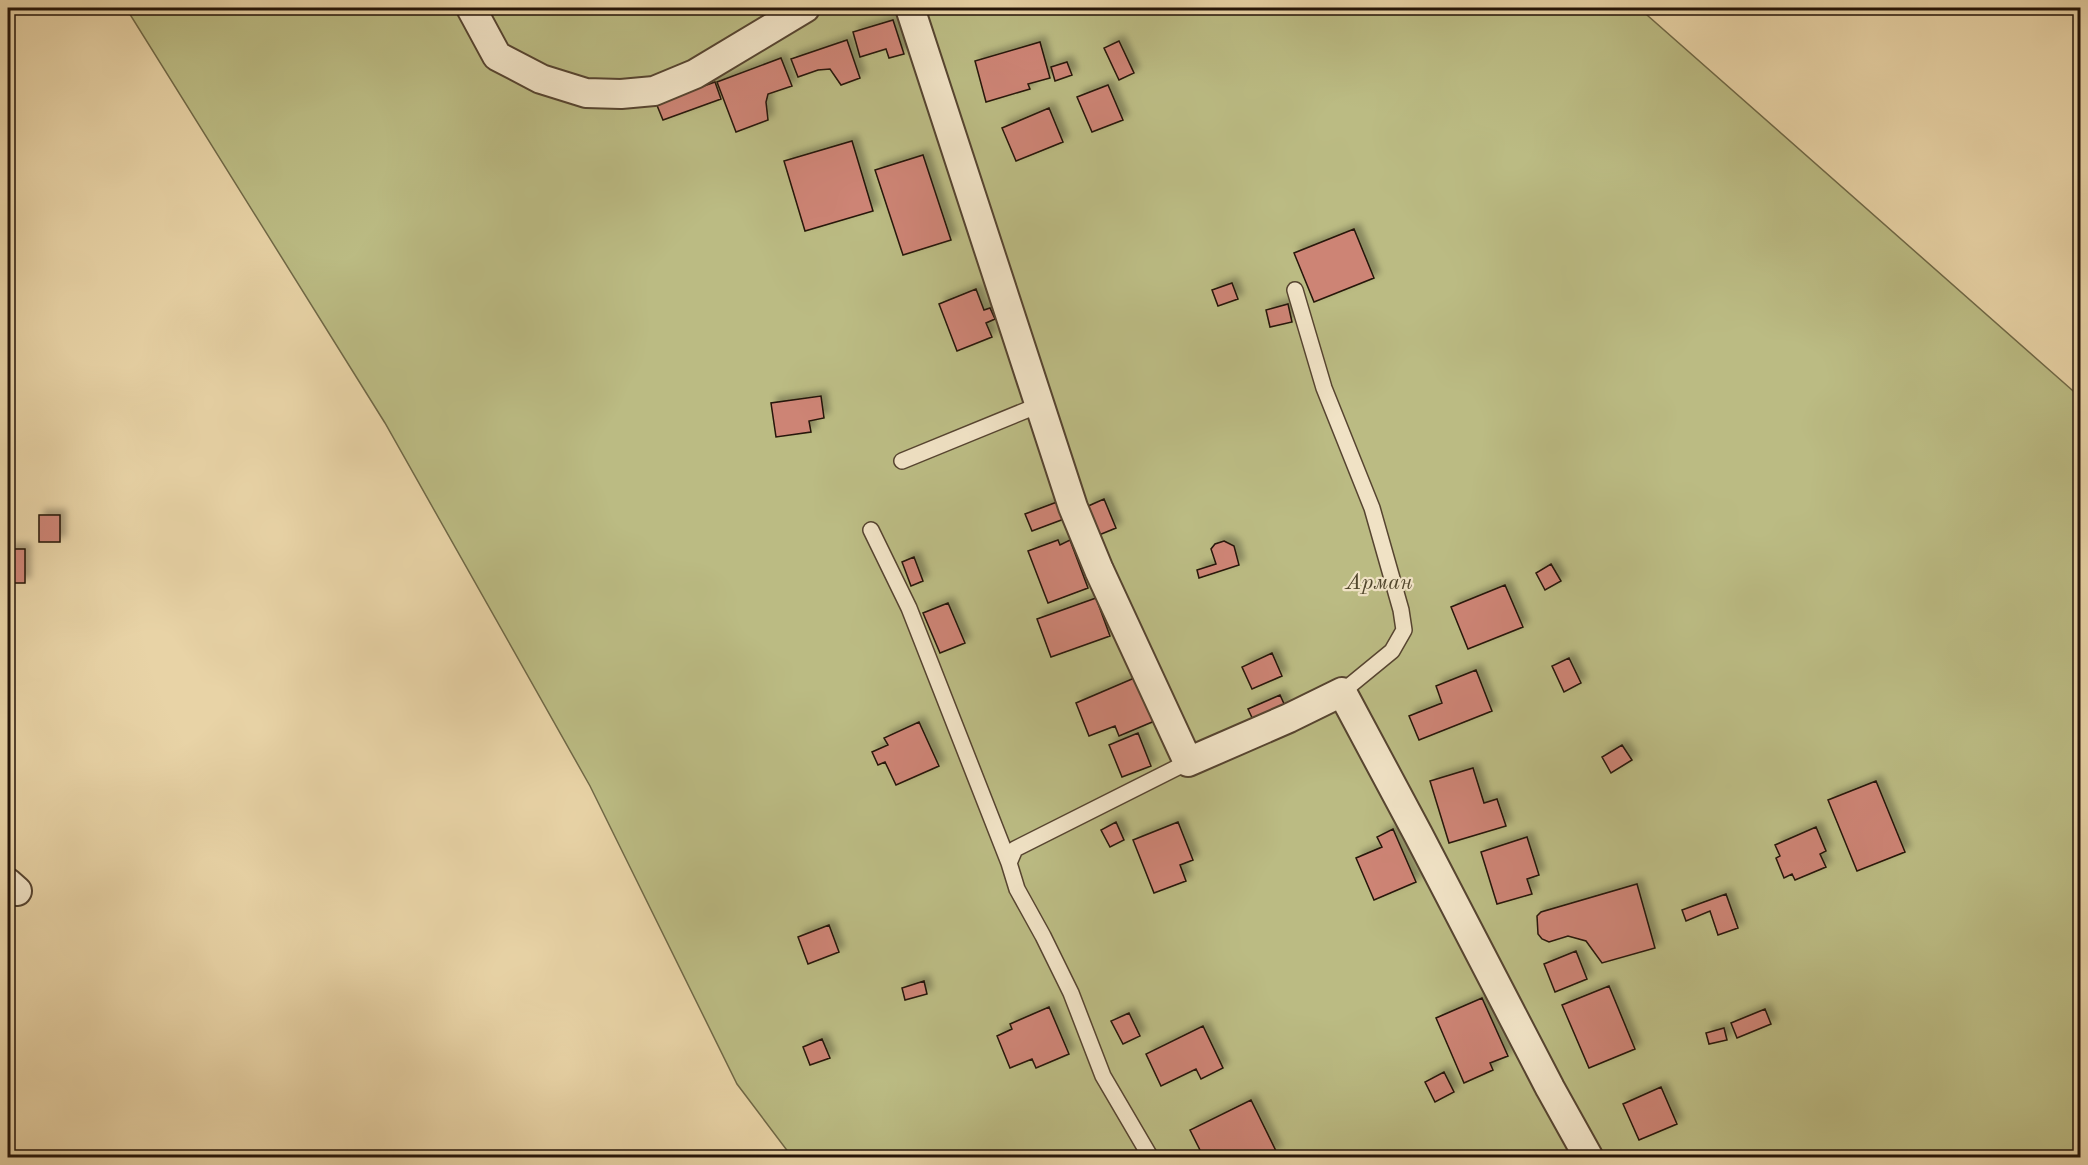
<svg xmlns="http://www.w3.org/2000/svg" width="2088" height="1165" font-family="'Old Standard TT',serif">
<defs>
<filter id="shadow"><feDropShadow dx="5.5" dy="-5.5" stdDeviation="3" flood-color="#0004"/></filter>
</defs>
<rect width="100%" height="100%" fill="#e8d3a6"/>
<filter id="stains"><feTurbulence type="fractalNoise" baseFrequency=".00333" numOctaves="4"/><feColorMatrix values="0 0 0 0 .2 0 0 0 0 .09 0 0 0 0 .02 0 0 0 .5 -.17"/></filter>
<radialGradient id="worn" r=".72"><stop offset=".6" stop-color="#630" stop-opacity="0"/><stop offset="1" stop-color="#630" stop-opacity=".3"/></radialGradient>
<!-- green -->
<path fill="#bbbb83" stroke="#706846" stroke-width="1.5" d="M 126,8 L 1639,8 L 2080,397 L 2080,1157 L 792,1157 L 737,1084 L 590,786 L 385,423 Z"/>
<!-- building -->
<path fill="#cd8475" stroke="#251508" stroke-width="1.5" filter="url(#shadow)" d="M 893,20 L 904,54 L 889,58 L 886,49 L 860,57 L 853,32 Z
M 847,40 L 860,78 L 841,85 L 830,69 L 818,70 L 798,77 L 791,59 Z
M 1119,41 L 1134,73 L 1119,80 L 1104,48 Z
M 1040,42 L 1050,78 L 1028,84 L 1030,89 L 986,102 L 975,61 Z
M 781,58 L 792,86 L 768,94 L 766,102 L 768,120 L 736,132 L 717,82 Z
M 1067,62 L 1072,75 L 1055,81 L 1051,67 Z
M 715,82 L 721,99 L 663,120 L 656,103 Z
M 1108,85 L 1123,120 L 1092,132 L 1077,97 Z
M 1049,108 L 1063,142 L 1016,161 L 1002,128 Z
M 852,141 L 873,211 L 805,231 L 784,161 Z
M 923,155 L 951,240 L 903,255 L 875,170 Z
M 1354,229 L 1374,278 L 1314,302 L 1294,253 Z
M 1232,283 L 1238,299 L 1218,306 L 1212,290 Z
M 976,289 L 984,310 L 990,308 L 995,319 L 986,323 L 992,337 L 957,351 L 939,304 Z
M 1288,304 L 1292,322 L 1270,327 L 1266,310 Z
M 821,396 L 824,418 L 809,421 L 811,432 L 776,437 L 771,403 Z
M 1104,499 L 1116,528 L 1099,535 L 1086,507 Z
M 1057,502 L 1064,519 L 1032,531 L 1025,514 Z
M 39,515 L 60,515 L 60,542 L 39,542 Z
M 1058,540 L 1060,545 L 1070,540 L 1088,588 L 1048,603 L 1028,551 Z
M 1224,541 L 1234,546 L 1239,565 L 1199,578 L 1197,570 L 1216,564 L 1211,549 L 1215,544 Z
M 8,549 L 25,549 L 25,583 L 8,583 Z
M 914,557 L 923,581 L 911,586 L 902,562 Z
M 1551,564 L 1561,581 L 1545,590 L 1536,573 Z
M 1505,585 L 1523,627 L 1468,649 L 1451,607 Z
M 1096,598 L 1110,636 L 1051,657 L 1037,619 Z
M 948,603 L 965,643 L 940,653 L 923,613 Z
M 1272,653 L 1282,676 L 1252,689 L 1242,667 Z
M 1569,658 L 1581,683 L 1564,692 L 1552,666 Z
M 1476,670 L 1492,711 L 1419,740 L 1409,716 L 1442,703 L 1436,686 Z
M 1139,676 L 1157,720 L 1119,736 L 1115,726 L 1089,736 L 1076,703 Z
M 1280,695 L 1286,708 L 1254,722 L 1248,709 Z
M 919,722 L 939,766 L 896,785 L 885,762 L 878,765 L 872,752 L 888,745 L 884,738 Z
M 1138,733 L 1151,766 L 1122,777 L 1109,745 Z
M 1622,745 L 1632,760 L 1611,773 L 1602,757 Z
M 1473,768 L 1484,803 L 1497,799 L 1506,826 L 1449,843 L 1430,781 Z
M 1876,781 L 1905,852 L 1857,871 L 1828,800 Z
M 1116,822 L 1124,840 L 1110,847 L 1101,830 Z
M 1178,822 L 1193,860 L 1180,865 L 1186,881 L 1154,893 L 1133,840 Z
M 1816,827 L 1826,851 L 1820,854 L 1826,867 L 1795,880 L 1792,874 L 1784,878 L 1776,858 L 1780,856 L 1775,845 Z
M 1393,829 L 1416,882 L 1374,900 L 1356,858 L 1382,847 L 1377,837 Z
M 1527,837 L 1539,875 L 1527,879 L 1532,894 L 1497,904 L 1481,852 Z
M 1637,884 L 1655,948 L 1602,963 L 1586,941 L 1568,936 L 1549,942 L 1542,939 L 1538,934 L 1537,916 L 1541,912 Z
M 1726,894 L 1738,928 L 1718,935 L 1710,911 L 1686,921 L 1682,910 Z
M 829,925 L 839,952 L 808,964 L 798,937 Z
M 1576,951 L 1587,979 L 1555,992 L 1544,964 Z
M 924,981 L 927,994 L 905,1000 L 902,988 Z
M 1609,986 L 1635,1049 L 1589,1068 L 1562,1005 Z
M 1482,998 L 1508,1056 L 1490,1063 L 1493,1070 L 1464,1083 L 1436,1018 Z
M 1049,1007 L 1069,1054 L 1036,1068 L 1032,1059 L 1010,1068 L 997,1036 L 1012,1029 L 1010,1024 Z
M 1765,1009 L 1771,1024 L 1737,1038 L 1731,1023 Z
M 1129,1013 L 1140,1036 L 1123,1044 L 1111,1021 Z
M 1203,1026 L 1223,1068 L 1201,1079 L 1196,1069 L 1161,1086 L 1146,1054 Z
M 1724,1028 L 1727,1040 L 1709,1044 L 1706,1033 Z
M 822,1039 L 830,1058 L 810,1065 L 803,1047 Z
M 1444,1072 L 1454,1092 L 1435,1102 L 1425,1082 Z
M 1661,1087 L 1677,1124 L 1639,1140 L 1623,1104 Z
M 1251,1100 L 1276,1151 L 1263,1158 L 1204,1158 L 1190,1130 Z"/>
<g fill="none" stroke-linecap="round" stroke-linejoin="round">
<!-- lane casing -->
<g stroke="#564430" stroke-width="18">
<path id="lane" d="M 1295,290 L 1324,388 L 1372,508 L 1401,610 L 1404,630 L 1392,651 L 1342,692
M 902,461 L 1039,405
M 871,530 L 909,608 L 1009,863
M 1151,1158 L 1103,1076 L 1071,993 L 1043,936 L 1017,889 L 1009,863 L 1015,849 L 1188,762"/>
</g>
<!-- street casing -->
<g stroke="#564430" stroke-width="32">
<path id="street" d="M 471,8 L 497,56 L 541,79 L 586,93 L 621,94 L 654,91 L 695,74 L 805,8
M 910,8 L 1073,507 L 1099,570 L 1188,762 L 1289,718 L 1342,692 L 1418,834 L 1550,1088 L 1589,1158
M 8,883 L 17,891"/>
</g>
<!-- lane -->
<use href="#lane" stroke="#f0e2c5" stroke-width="15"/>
<!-- street -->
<use href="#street" stroke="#f0e2c5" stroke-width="28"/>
</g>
<g text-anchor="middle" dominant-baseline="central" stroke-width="4.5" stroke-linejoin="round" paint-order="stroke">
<!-- park labels -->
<g font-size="22" font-style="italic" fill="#52472d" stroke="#f0e2c5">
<text x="1379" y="583">Арман</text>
</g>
</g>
<!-- margin -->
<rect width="2088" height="1165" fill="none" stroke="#e8d3a6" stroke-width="30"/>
<rect x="9" y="9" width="2070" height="1147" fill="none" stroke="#251508" stroke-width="3"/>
<rect x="15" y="15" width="2058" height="1135" fill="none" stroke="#251508" stroke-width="1.5"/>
<rect width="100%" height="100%" filter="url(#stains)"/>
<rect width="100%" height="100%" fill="url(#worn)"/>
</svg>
